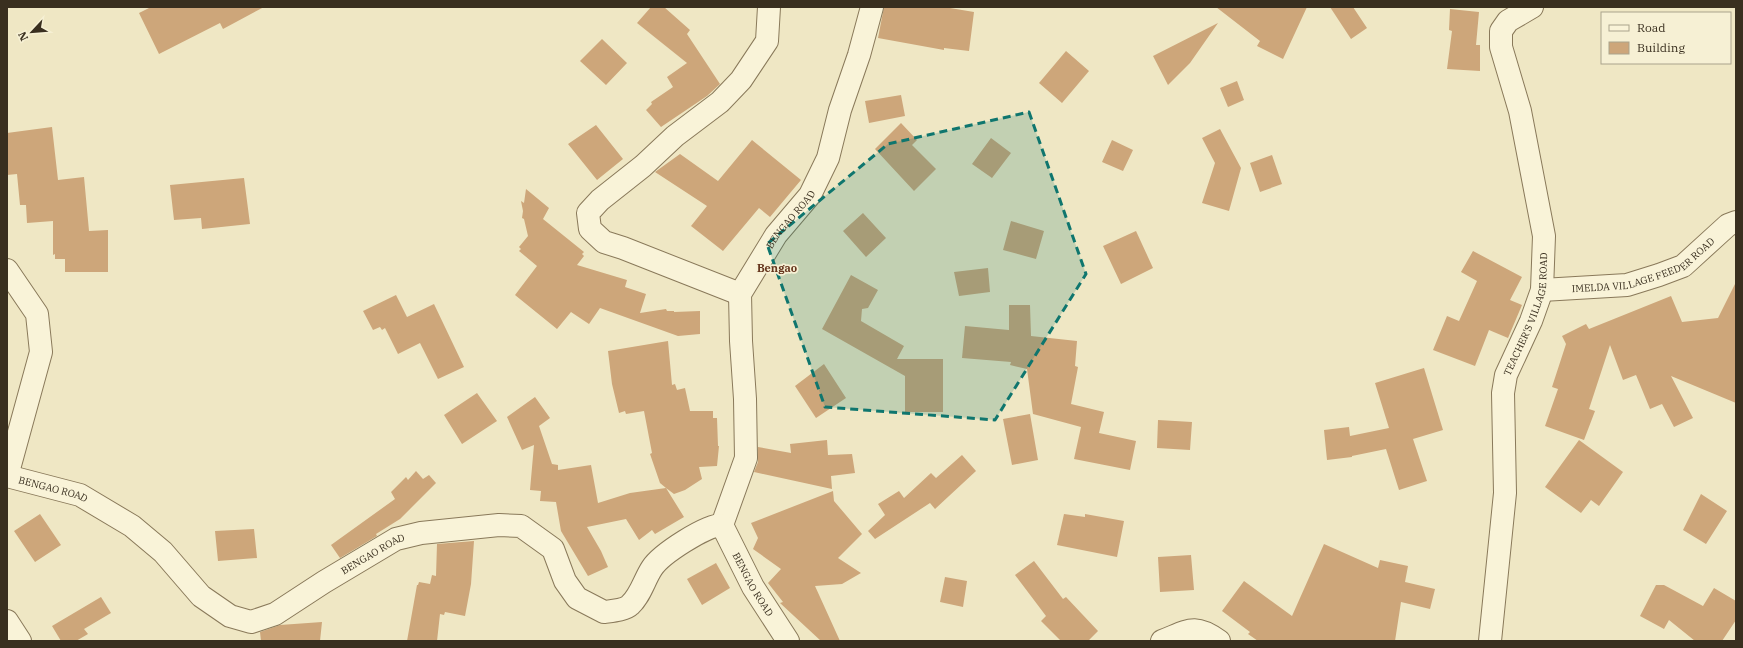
<svg xmlns="http://www.w3.org/2000/svg" width="1743" height="648" font-family="'IBM Plex Serif',serif">
<rect width="100%" height="100%" fill="#efe7c4"/>
<!-- building -->
<path fill="#cda67a" d="M 151,7 L 264,7 L 223,29 L 220,23 L 159,54 L 139,13 Z
M 651,7 L 664,7 L 690,30 L 687,34 L 720,84 L 707,96 L 661,127 L 646,110 L 652,104 L 651,102 L 673,87 L 667,77 L 687,63 L 637,23 Z
M 884,7 L 944,7 L 974,12 L 969,51 L 944,48 L 944,50 L 878,38 Z
M 1216,7 L 1307,7 L 1283,59 L 1257,46 L 1260,41 Z
M 1330,7 L 1353,7 L 1367,28 L 1351,39 Z
M 1450,9 L 1479,12 L 1476,45 L 1480,45 L 1480,71 L 1447,69 L 1452,31 L 1449,30 Z
M 1218,23 L 1190,63 L 1168,85 L 1153,56 Z
M 602,39 L 627,63 L 606,85 L 580,61 Z
M 1066,51 L 1089,71 L 1062,103 L 1039,83 Z
M 1237,81 L 1244,100 L 1228,107 L 1220,88 Z
M 901,95 L 905,116 L 869,123 L 865,101 Z
M 901,123 L 917,140 L 912,145 L 936,169 L 914,191 L 875,149 Z
M 596,125 L 623,159 L 597,180 L 568,144 Z
M 52,127 L 58,180 L 84,177 L 89,231 L 108,230 L 108,272 L 65,272 L 65,259 L 55,259 L 55,254 L 53,255 L 53,221 L 27,223 L 26,205 L 20,205 L 17,174 L 7,175 L 7,133 Z
M 1220,129 L 1241,168 L 1229,211 L 1202,203 L 1215,163 L 1202,138 Z
M 991,138 L 1011,153 L 992,178 L 972,164 Z
M 752,140 L 801,180 L 770,217 L 759,208 L 723,251 L 691,226 L 707,206 L 655,172 L 680,154 L 718,181 Z
M 1112,140 L 1133,150 L 1123,171 L 1102,162 Z
M 1272,155 L 1282,184 L 1260,192 L 1250,163 Z
M 244,178 L 250,224 L 202,229 L 201,218 L 174,220 L 170,185 Z
M 526,189 L 549,208 L 543,219 L 584,252 L 582,254 L 584,256 L 577,265 L 627,280 L 625,287 L 646,294 L 640,313 L 666,309 L 667,311 L 674,311 L 674,312 L 700,311 L 700,334 L 678,336 L 600,308 L 589,324 L 571,312 L 557,329 L 515,295 L 537,266 L 519,251 L 521,249 L 519,247 L 528,236 L 524,219 L 522,218 L 523,211 L 521,201 L 524,203 Z
M 863,213 L 886,238 L 866,257 L 843,231 Z
M 1011,221 L 1044,231 L 1036,259 L 1003,250 Z
M 1136,231 L 1153,268 L 1121,284 L 1103,246 Z
M 1473,251 L 1522,277 L 1510,300 L 1522,305 L 1508,338 L 1489,330 L 1475,366 L 1433,350 L 1447,316 L 1459,321 L 1477,281 L 1461,272 Z
M 988,268 L 990,292 L 959,296 L 954,272 Z
M 851,275 L 878,290 L 868,308 L 862,309 L 861,321 L 904,346 L 897,359 L 943,359 L 943,412 L 905,412 L 905,376 L 822,329 Z
M 1736,282 L 1736,403 L 1671,376 L 1693,418 L 1674,427 L 1662,404 L 1650,409 L 1636,375 L 1623,380 L 1610,345 L 1589,409 L 1595,411 L 1584,440 L 1545,426 L 1558,389 L 1552,387 L 1566,344 L 1562,336 L 1586,324 L 1589,329 L 1671,296 L 1682,322 L 1718,318 Z
M 396,295 L 407,317 L 434,304 L 464,367 L 438,379 L 420,343 L 398,354 L 385,328 L 382,330 L 380,327 L 373,330 L 363,311 Z
M 1009,305 L 1030,305 L 1031,336 L 1077,341 L 1075,366 L 1078,367 L 1071,404 L 1104,412 L 1099,433 L 1136,441 L 1130,470 L 1074,459 L 1081,427 L 1033,414 L 1027,369 L 1010,365 L 1011,362 L 962,358 L 965,326 L 1009,330 Z
M 668,341 L 672,385 L 675,384 L 677,390 L 685,388 L 690,411 L 713,411 L 713,418 L 717,418 L 718,446 L 719,446 L 717,466 L 699,467 L 702,479 L 685,490 L 674,494 L 666,488 L 684,517 L 655,534 L 652,530 L 639,540 L 626,519 L 587,527 L 601,551 L 608,567 L 588,576 L 561,531 L 556,502 L 540,501 L 541,491 L 530,490 L 534,445 L 522,450 L 507,417 L 535,397 L 550,418 L 539,426 L 552,464 L 558,465 L 558,470 L 591,465 L 598,503 L 630,493 L 666,488 L 660,483 L 650,454 L 652,453 L 644,411 L 626,414 L 625,411 L 619,413 L 612,384 L 608,351 Z
M 824,364 L 846,398 L 816,418 L 795,386 Z
M 1424,368 L 1443,430 L 1413,439 L 1427,481 L 1399,490 L 1386,449 L 1352,456 L 1352,457 L 1327,460 L 1324,430 L 1349,427 L 1350,436 L 1389,428 L 1375,383 Z
M 477,393 L 497,421 L 462,444 L 444,415 Z
M 1030,414 L 1038,460 L 1012,465 L 1003,419 Z
M 1158,420 L 1192,422 L 1190,450 L 1157,448 Z
M 827,440 L 828,455 L 852,454 L 855,473 L 831,476 L 832,489 L 754,472 L 758,462 L 758,447 L 791,453 L 790,444 Z
M 1579,440 L 1623,472 L 1599,506 L 1591,500 L 1581,513 L 1545,487 Z
M 962,455 L 976,471 L 935,509 L 930,503 L 875,539 L 868,531 L 885,515 L 878,504 L 899,491 L 904,498 L 931,473 L 936,478 Z
M 416,471 L 423,479 L 429,475 L 436,483 L 400,519 L 376,534 L 377,536 L 340,558 L 331,545 L 395,499 L 391,492 L 406,477 L 408,480 Z
M 833,491 L 834,501 L 862,534 L 838,558 L 861,573 L 842,584 L 815,586 L 840,641 L 821,641 L 780,603 L 783,602 L 768,583 L 781,569 L 753,549 L 758,538 L 751,523 Z
M 1701,494 L 1727,511 L 1706,544 L 1683,530 Z
M 40,514 L 61,545 L 35,562 L 14,531 Z
M 1064,514 L 1085,517 L 1085,514 L 1124,521 L 1117,557 L 1057,545 Z
M 254,529 L 257,558 L 218,561 L 215,531 Z
M 474,541 L 471,584 L 465,616 L 445,612 L 444,615 L 440,614 L 437,641 L 407,641 L 417,585 L 418,585 L 419,582 L 430,584 L 432,575 L 436,576 L 437,544 Z
M 1324,544 L 1378,568 L 1380,560 L 1408,566 L 1405,582 L 1435,589 L 1430,609 L 1401,602 L 1395,641 L 1258,641 L 1248,634 L 1250,632 L 1222,611 L 1244,581 L 1292,616 Z
M 1191,555 L 1194,590 L 1160,592 L 1158,557 Z
M 1034,561 L 1063,599 L 1066,597 L 1098,631 L 1088,641 L 1061,641 L 1041,621 L 1046,616 L 1015,575 Z
M 716,563 L 730,588 L 702,605 L 687,579 Z
M 945,577 L 967,581 L 963,607 L 940,602 Z
M 1656,585 L 1664,585 L 1703,606 L 1714,588 L 1736,601 L 1736,620 L 1722,641 L 1695,641 L 1669,620 L 1664,629 L 1640,616 Z
M 101,597 L 111,613 L 84,629 L 88,634 L 76,641 L 61,641 L 52,626 Z
M 322,622 L 320,641 L 261,641 L 260,632 L 280,625 Z"/>
<g fill="none" stroke-linecap="round" stroke-linejoin="round">
<!-- street casing -->
<g stroke="#89795a" stroke-width="24">
<g id="street">
<path d="M 7,270 L 37,314 L 41,352 L 7,476"/>
<path id="s1" d="M 1542,290 L 1627,285 L 1659,275 L 1683,266 L 1728,225 L 1736,222"/>
<path d="M 740,294 L 623,248 L 604,242 L 590,229 L 588,213 L 600,200 L 643,166 L 675,136 L 720,102 L 741,80 L 767,41 L 769,7"/>
<path id="s2" d="M 7,476 L 80,495 L 132,526 L 163,552 L 201,596 L 230,616 L 251,622 L 275,614 L 324,582 L 396,539 L 421,533 L 499,525 L 521,526 L 553,549 L 565,581 L 577,598 L 604,612 C 611,611 625,610 630,605 C 641,595 644,580 652,568 C 661,554 706,525 722,525 L 746,458 L 745,399 L 741,341 L 740,294 L 776,235 L 810,195 L 828,158 L 840,110 L 859,55 L 872,7"/>
<path id="s3" d="M 722,525 L 753,587 L 788,641"/>
<path d="M 7,621 L 20,641"/>
<path d="M 1162,641 C 1188,631 1194,623 1219,641"/>
<path id="s4" d="M 1490,641 L 1505,493 L 1503,393 L 1506,375 L 1531,321 L 1542,290 L 1544,236 L 1520,111 L 1501,47 L 1501,31 L 1508,21 L 1532,7"/>
</g>
</g>
<!-- street -->
<use href="#street" stroke="#f9f3d8" stroke-width="22"/>
</g>
<!-- marked area -->
<path fill="#0f766e" fill-opacity="0.2" stroke="#0f766e" stroke-width="3" stroke-dasharray="8 5" stroke-linejoin="round" d="M 1029,112 L 1086,274 L 995,420 L 825,407 L 767,244 L 888,144 Z"/>
<g text-anchor="middle" dominant-baseline="central" stroke-width="3.5" stroke-linejoin="round" paint-order="stroke">
<!-- street labels -->
<g font-size="10" fill="#392f1f" stroke="#f6f0d4">
<text stroke="none"><textPath href="#s2" startOffset="1190">BENGAO ROAD</textPath></text>
<text stroke="none"><textPath href="#s1" startOffset="107">IMELDA VILLAGE FEEDER ROAD</textPath></text>
<text stroke="none"><textPath href="#s4" startOffset="332">TEACHER'S VILLAGE ROAD</textPath></text>
<text stroke="none"><textPath href="#s2" startOffset="48">BENGAO ROAD</textPath></text>
<text stroke="none"><textPath href="#s2" startOffset="432">BENGAO ROAD</textPath></text>
<text stroke="none"><textPath href="#s3" startOffset="67">BENGAO ROAD</textPath></text>
</g>
<!-- neighbourhood labels -->
<g font-size="11" font-weight="bold" fill="#66361e" stroke="#f6f0d4">
<text x="777" y="268">Bengao</text>
</g>
</g>
<!-- border -->
<rect width="1743" height="648" fill="none" stroke="#392f1f" stroke-width="16"/>
<!-- legend -->
<rect x="1601" y="12" width="130" height="52" fill="#f6f0d4" stroke="#aaa38c"/>
<rect x="1609" y="25" width="20" height="6" fill="#f9f3d8" stroke="#aaa38c"/>
<text x="1637" y="32" font-size="12" fill="#392f1f">Road</text>
<rect x="1609" y="42" width="20" height="12" fill="#cda67a" stroke="#aaa38c"/>
<text x="1637" y="52" font-size="12" fill="#392f1f">Building</text>
<!-- north arrow -->
<g transform="translate(32 32) rotate(244)" stroke="#f6f0d4" stroke-width="3" paint-order="stroke">
<path d="M0-3L7 15L0 10L-7 15Z" fill="#392f1f"/>
<text y="-6" font-size="11" font-weight="bold" text-anchor="middle" fill="#392f1f">N</text>
</g>
</svg>
